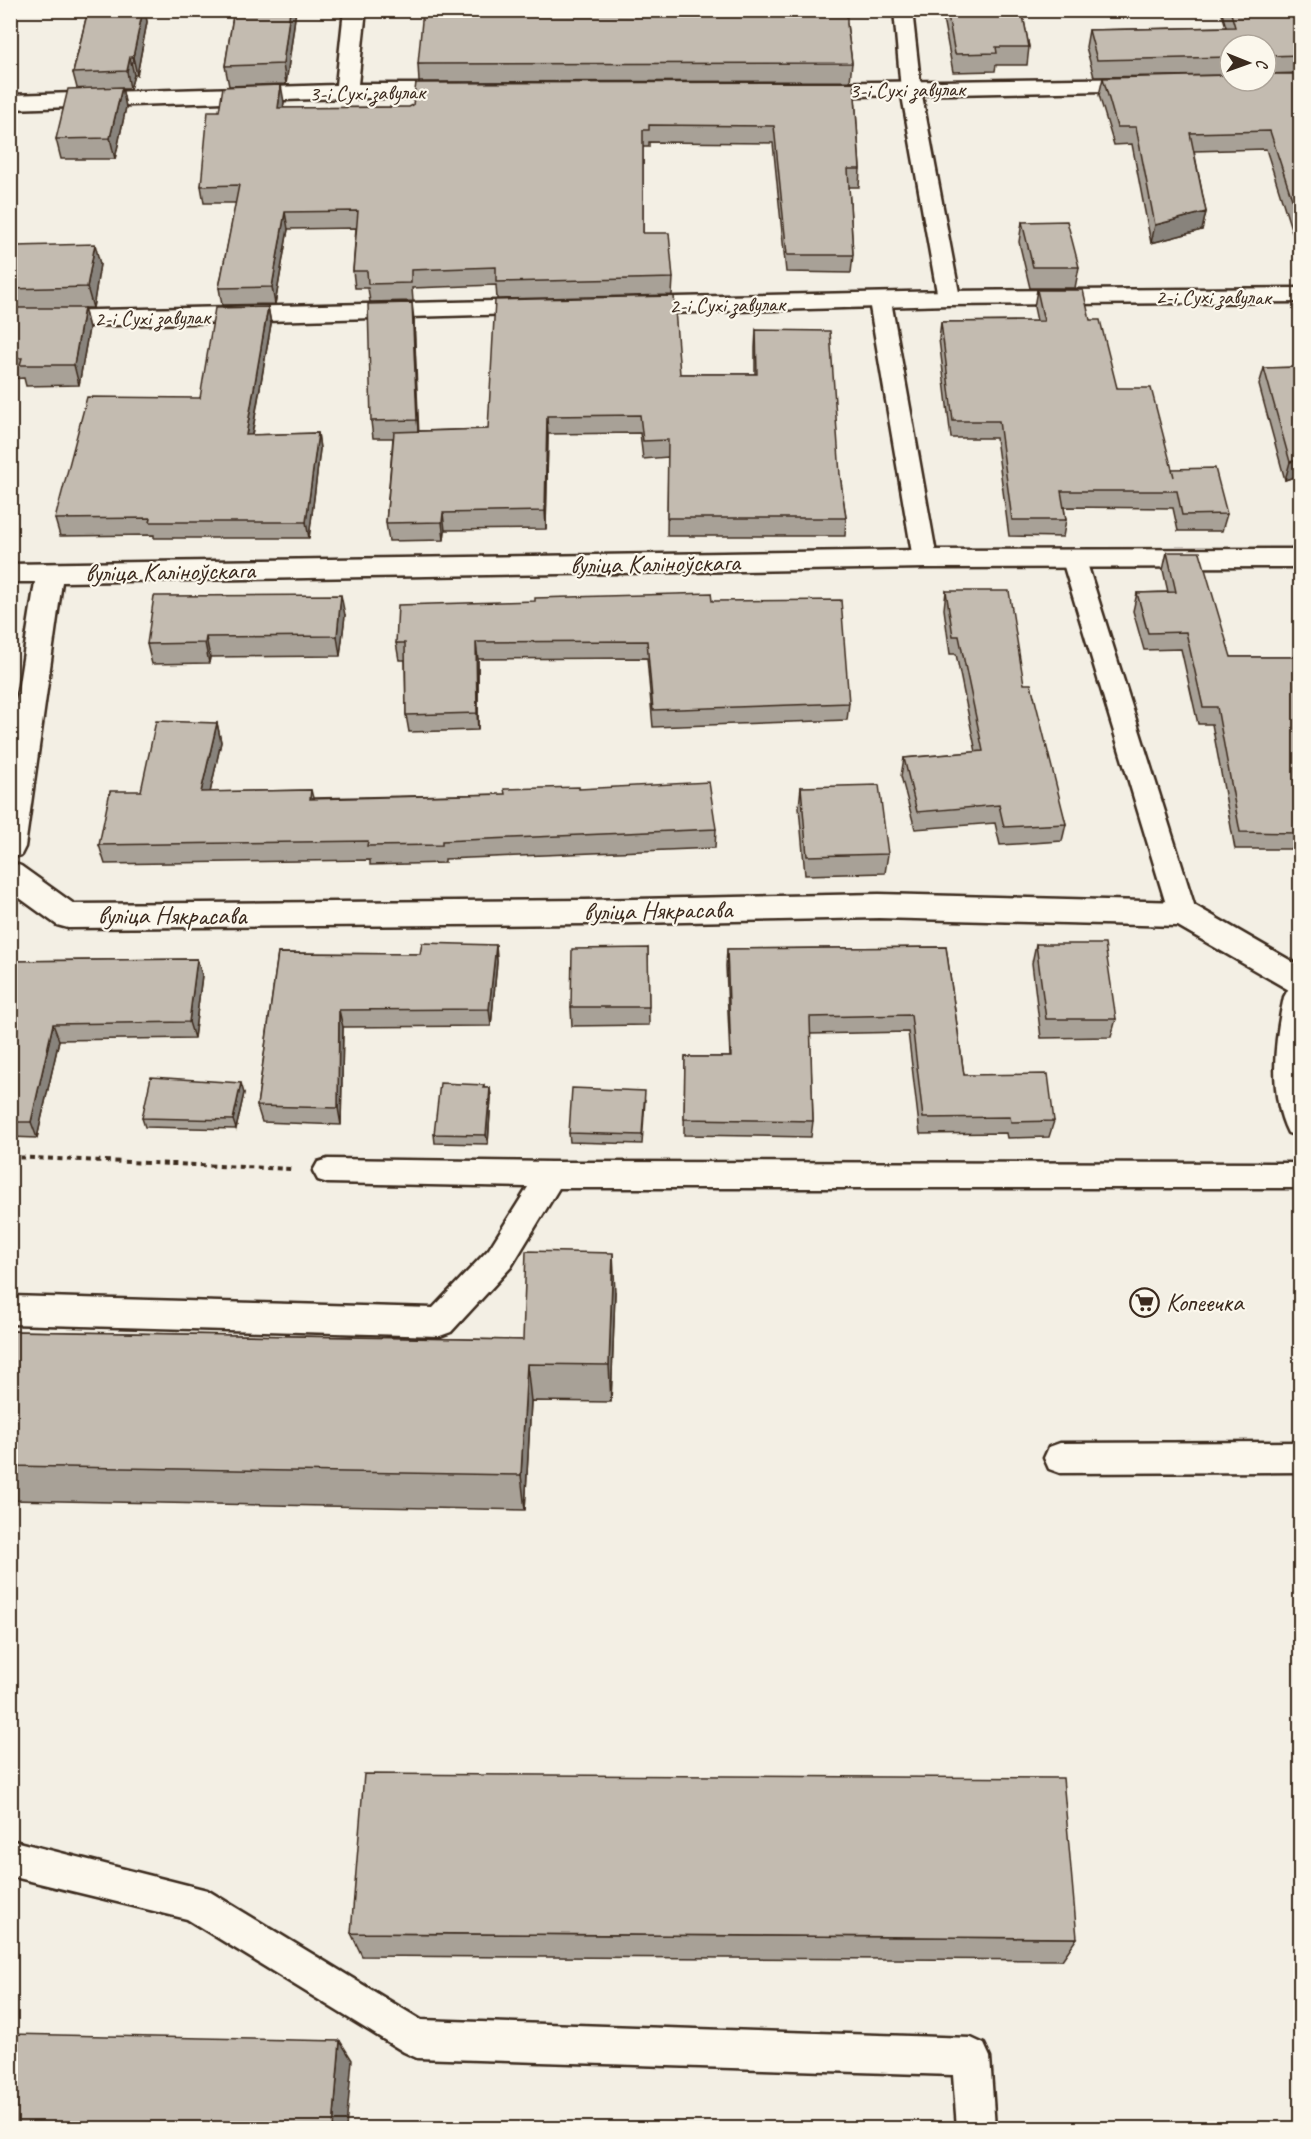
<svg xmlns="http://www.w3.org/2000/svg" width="1311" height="2139" font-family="Caveat,sans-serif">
<rect width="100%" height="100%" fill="#f3efe4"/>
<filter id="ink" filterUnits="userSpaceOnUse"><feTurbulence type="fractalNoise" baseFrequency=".0167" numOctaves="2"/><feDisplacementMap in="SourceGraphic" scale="12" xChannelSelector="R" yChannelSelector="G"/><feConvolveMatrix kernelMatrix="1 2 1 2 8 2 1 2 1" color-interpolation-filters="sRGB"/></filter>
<g filter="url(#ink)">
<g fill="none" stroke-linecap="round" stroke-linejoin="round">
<defs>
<path id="lane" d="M894,10h18l9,80 39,208 -3,5h-16l-3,-5 -37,-208z
M880,295l8,1 3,5 46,258 -4,6 -8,2 -8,-2 -4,-6 -44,-258 3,-5z
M1074,552l8,2 4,6 111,354 -4,7 -10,4 -10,-4 -4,-7 -107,-354 4,-6z
M328,1159l223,3 749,1v25h-741l-48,79 -60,65 -11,4 -430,-12v-28l423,12 56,-59 39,-62 -200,-4 -10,-3 -5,-9 5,-9z
M1300,1442v30l-240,1 -11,-4 -5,-11 5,-11 11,-4z
M10,1840l197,50 214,130 550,18 13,6 6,13 5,71h-38l-4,-53 -536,-17 -13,-6 -217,-133 -177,-43z"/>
<path id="street" d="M344,10h22l-8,74h101l8,2 3,5 -3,5 -8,2h-113l-336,11v-14l326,-10z
M1145,78l8,2 3,5 -3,5 -343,7 -8,-2 -3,-5 3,-5 8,-2z
M1300,288v14l-351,3 -319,9 -9,-3 -3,-5 3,-5 9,-3 319,-7z
M540,300l9,3 3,5 -3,5 -539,15v-16z
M1300,549v18l-375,1 -863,14 -37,265 -4,8 -11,3v-116l25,-160h-25v-18l915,-14z
M10,862l11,4 53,38 511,-4 294,-6 304,8 11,3 106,61v28l-11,-4 -111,-64 -299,-8 -294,6 -517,4 -11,-3 -47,-34z"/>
<path id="secondary" d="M1300,984v153l-12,-4c-20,-40 -13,-94 -4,-136l5,-9z"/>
</defs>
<use href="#lane" stroke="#3b2a1e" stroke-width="5"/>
<use href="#street" stroke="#3b2a1e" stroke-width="5"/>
<use href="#secondary" stroke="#3b2a1e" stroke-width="5"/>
<path stroke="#3b2a1e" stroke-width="4" stroke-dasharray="5 4.5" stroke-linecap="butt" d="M10,1157l281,12"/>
<use href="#lane" fill="#fbf7ec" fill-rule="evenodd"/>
<use href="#street" fill="#fbf7ec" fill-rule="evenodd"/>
<use href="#secondary" fill="#fbf7ec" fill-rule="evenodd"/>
</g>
<path fill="#a8a197" stroke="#3b2a1e" stroke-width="1.5" d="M88,10h57l2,12 -10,53h-3l-4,14h-8l4,18 -11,52h-54l-5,-20 21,-51 -4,-15z
M234,10h62l-10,74 -57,2 -4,-20z
M944,10h78l7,37 -2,18h-31l-1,6 -42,1 -10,-54z
M1221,10h79v247l-34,-108 -72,2 12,61 -4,18 -51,13 -19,-99 -18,1 -15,-50 4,-17 197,-4v-1l-34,1v-29h-36v30l-136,2 -8,-30 3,-17 137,-3z
M847,24l5,39 -2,18 -431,1 -1,-18z
M854,82l6,87 -1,18h-10l4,68 -2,18 -65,-1 -13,-129 -124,-1v5h-6v86l30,45 -1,17 -175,4 -1,-14 -84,3 1,13 -43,1 -2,-14h-13l-2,-17 3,-43 -68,1 -13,75 -53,1 -3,-17 17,-85h-32l-3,-17 18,-75 65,-9 -1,6 126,-1z
M1022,222l57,45 -4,21h-45l-11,-46z
M100,264l-7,44h-9l5,20 -10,57 -53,1 -2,-8 -14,1v-71h2l-2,-4v-34z
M1037,290l53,30 27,68 55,81 55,45 -5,17h-44l-5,-23 -109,-1 2,13 -3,17 -54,-1 -13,-98h-45l-12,-99 2,-17 96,-1 -3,-14z
M268,307l3,17 -19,111 66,-2 2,16 -11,89h-155v-3l-94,1 -5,-17 145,-121z
M414,320l4,111 70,-2 192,-55h75v-26l1,-18 84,145 6,43 -1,18h-178l1,-79 -25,2 -3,-26 -92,1 -2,95 -101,1 -1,10 -55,1 -3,-18 7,-85h-20l-2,-17z
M1300,367v108l-15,5 -26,-95 5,-17z
M1167,552l64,105h69v192h-65l-23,-125h-14l-17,-75 -37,1 -11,-39 4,-18 31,-1 -5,-22z
M946,591l78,93 42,140 -4,17 -62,4 -5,-22 -80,6 -14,-53 3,-18 72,-6 -20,-98h-6l-6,-45z
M712,601l137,102 -2,17 -194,7 -6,-69 -169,1v71l-69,2 -3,-17 -1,-55h-6l-3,-17z
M345,615l-5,41 -130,1 -1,6 -57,1 -5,-20z
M217,723l4,19 -11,50 101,-2 2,8 192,-4 74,-5 137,40 -1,19 -270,11v4l-75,2v-5l-265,4 -6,-19 42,-54z
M801,787l87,67 -3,19 -80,2 -6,-68z
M1036,944l80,75 -5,18 -70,1 -9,-75z
M496,945l1,17 -6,64 -148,1 -2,98 -79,-3 -5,-16 21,-153 142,1z
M946,947l18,128 90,46 -5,16 -42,1 -1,-5 -86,1 -12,-102 -98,2 3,87 -2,16 -127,-2 1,-78h45l-4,-91 1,-17z
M648,948l1,77 -77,1 -1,-19z
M197,959l5,16 -8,63 -135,2 -22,98 -27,-1v-176z
M484,1085v3h6l1,9 -3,47 -53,-1 -1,-9z
M244,1093l-8,36 -91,-2 -3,-9z
M645,1100l-3,44 -72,-2 -1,-9z
M615,1292l-4,110 -80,-1 -6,109 -515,-10v-169l513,9z
M351,1933l726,5 -15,22 -700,-4z"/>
<path fill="#88837b" stroke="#3b2a1e" stroke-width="1.5" d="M143,10h2l2,12 -10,53 -4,-18z
M290,10h6l-10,74 -3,-20z
M130,57l4,18 -4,14 -3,-18z
M281,85l3,17 -3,23 -3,-17z
M122,87l4,20 -11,52 -5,-21z
M285,212l3,17 -13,75 -3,-17z
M1206,212l-4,18 -51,13 4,-18z
M95,244l5,20 -7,44 -6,-21z
M412,303l2,17 5,117 -2,-17z
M268,307l3,17 -22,127 -3,-16z
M84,308l5,20 -10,57 -5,-20z
M547,416l1,18 -2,95 -1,-18z
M318,433l2,16 -11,89 -3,-16z
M1300,459v16l-15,5 5,-18z
M443,513l2,17 -1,10 -2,-18z
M341,595l4,20 -5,41 -3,-20z
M206,637l4,20 -1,6 -4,-20z
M476,642l2,17v71l-1,-17z
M217,723l4,19 -15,69 -5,-19z
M496,945l1,17 -6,64 -2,-17z
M197,959l5,16 -8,63 -5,-16z
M339,1010l4,17 -2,98 -3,-17z
M53,1024l6,16 -22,98 -6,-16z
M241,1083l3,10 -8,36 -3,-9z
M490,1088l1,9 -3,47 -2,-9z
M613,1253l2,39 -4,110 -2,-37z
M527,1364l4,37 -6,109 -4,-35z
M340,2041l12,19 -6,68h-13z"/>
<path fill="#c3bbb0" stroke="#3b2a1e" stroke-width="1.5" d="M88,10h55l-10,47h-3l-3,14 -54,2z
M234,10h56l-7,54 -58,2z
M423,10h424v14l5,39 -434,1z
M947,10h75l7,37h-33l1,6 -42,1z
M1230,10h70v45l-30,1 -2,5h-2v-16h-36v12l-133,3 -8,-30 146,-3z
M1266,74h34v150l-30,-93 -80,2 16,79 -51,13 -19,-98h-19l-14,-49 127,-3v6h36z
M854,82l6,87h-12l5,86h-66l-13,-129 -125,-1v5h-6v103h26l4,45 -177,4v-15l-85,3v13l-43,1 -1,-13h-14l5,-60 -73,1 -13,75 -53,1 20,-103 -38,1 7,-75h11l4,-24 58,-2 -3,23 131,-1 4,-2 3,-22z
M122,87l-12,51 -54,1 12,-50z
M1067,221l12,46h-46l-11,-45z
M95,244l-8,43 -77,2v-19l6,-24z
M1037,290h46l7,30h10l17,68h34l23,89 -2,-8 43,-1 12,46 -45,1 -5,-24h-116l5,29h-54l-13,-99h-46l-12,-99 103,-1z
M674,296l6,78h77l-1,-44 74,1 10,144 6,43h-179l1,-78 -25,1 -3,-26 -93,1 -2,95 -102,2 -1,9 -56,1 8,-91 94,-3 7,-129z
M412,303l5,117 -46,1 -3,-117z
M268,307l-22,128 72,-2 -12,89h-156l1,-4 -96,1 32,-122 113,1 15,-90z
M10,308h74l-10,57h-54l2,-7h-12z
M1300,367v92l-10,3 -26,-94z
M1167,552h33l31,105h69v176l-60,-1 -23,-125h-14l-17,-75 -38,1 -11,-40 39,-1z
M946,591h63l15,93h7l35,140 -62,3 -5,-22 -82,7 -13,-54 79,-7 -24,-115h-6z
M711,593l1,8 129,-1 8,103 -196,7 -6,-69 -171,1 1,71 -71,2 -1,-72h-9l2,-38 137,-4v-3z
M341,595l-4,41 -131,1 -1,6 -58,1 7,-48z
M156,721l61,2 -16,69 110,-2 -1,9 195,-5 -1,-5 75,-2v2l130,-7 7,47 -274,12v4l-75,1 1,-5 -269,4 11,-54h31z
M879,785l9,69 -81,2 -6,-69z
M422,943l74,2 -7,64 -150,1 -1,98 -81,-2 21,-153 142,1z
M1036,944h69l11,75h-70z
M946,947l18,128 84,-1 6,47 -43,1 -1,-5 -87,1 -12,-103 -101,2 3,104 -129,-2 1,-62h46l-4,-108z
M648,948l1,59h-78l1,-58z
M197,959l-8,63 -136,2 -22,98h-21v-161z
M151,1077l90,6 -8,37 -91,-2z
M440,1083l44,2 -1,3h7l-4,47 -52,-1z
M572,1088l73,3 -3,44 -73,-2z
M526,1251l87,2 -4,112 -82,-1 -6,111 -511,-9v-135l513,9z
M364,1774l699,4 14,160 -726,-5z
M10,2034l330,7 -7,87h-323z"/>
</g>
<defs>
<symbol id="supermarket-ring" viewBox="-11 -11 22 22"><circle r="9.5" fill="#fbf7ec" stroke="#3b2a1e" stroke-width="1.5"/><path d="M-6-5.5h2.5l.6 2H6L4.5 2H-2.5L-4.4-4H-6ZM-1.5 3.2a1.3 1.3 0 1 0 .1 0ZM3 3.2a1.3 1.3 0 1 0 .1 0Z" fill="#3b2a1e"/></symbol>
</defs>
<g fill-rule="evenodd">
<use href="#supermarket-ring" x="1128" y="1286" width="33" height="33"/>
</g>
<g text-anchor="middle" stroke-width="4.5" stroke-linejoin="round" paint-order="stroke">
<g font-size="22" fill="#3b2a1e" stroke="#fbf7ec">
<text transform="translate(907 89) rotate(-1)" y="8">3-і Сухі завулак</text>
<text transform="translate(367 92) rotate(-1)" y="8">3-і Сухі завулак</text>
<text x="1213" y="304">2-і Сухі завулак</text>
<text transform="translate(727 304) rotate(-1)" y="8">2-і Сухі завулак</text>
<text transform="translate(152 317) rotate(-1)" y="8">2-і Сухі завулак</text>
</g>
<g font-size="26" fill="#3b2a1e" stroke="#fbf7ec">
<text transform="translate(655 563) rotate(-1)" y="9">вуліца Каліноўскага</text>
<text transform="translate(170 571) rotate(-1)" y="9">вуліца Каліноўскага</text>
<text transform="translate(658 910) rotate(-1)" y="9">вуліца Някрасава</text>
<text x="172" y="924">вуліца Някрасава</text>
</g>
<g font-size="26" fill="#3b2a1e" stroke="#fbf7ec" text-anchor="start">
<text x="1166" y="1311">Копеечка</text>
</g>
</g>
<rect width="1311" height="2139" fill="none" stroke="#fbf7ec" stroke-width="36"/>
<rect x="18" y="18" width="1275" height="2103" fill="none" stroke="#3b2a1e" stroke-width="2" filter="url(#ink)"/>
<g transform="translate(1248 63) rotate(91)"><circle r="28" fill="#fbf7ec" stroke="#aea59a" stroke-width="1.5"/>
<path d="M0-4.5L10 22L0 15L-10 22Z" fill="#3b2a1e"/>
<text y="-9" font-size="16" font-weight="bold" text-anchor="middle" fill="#3b2a1e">С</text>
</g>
</svg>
